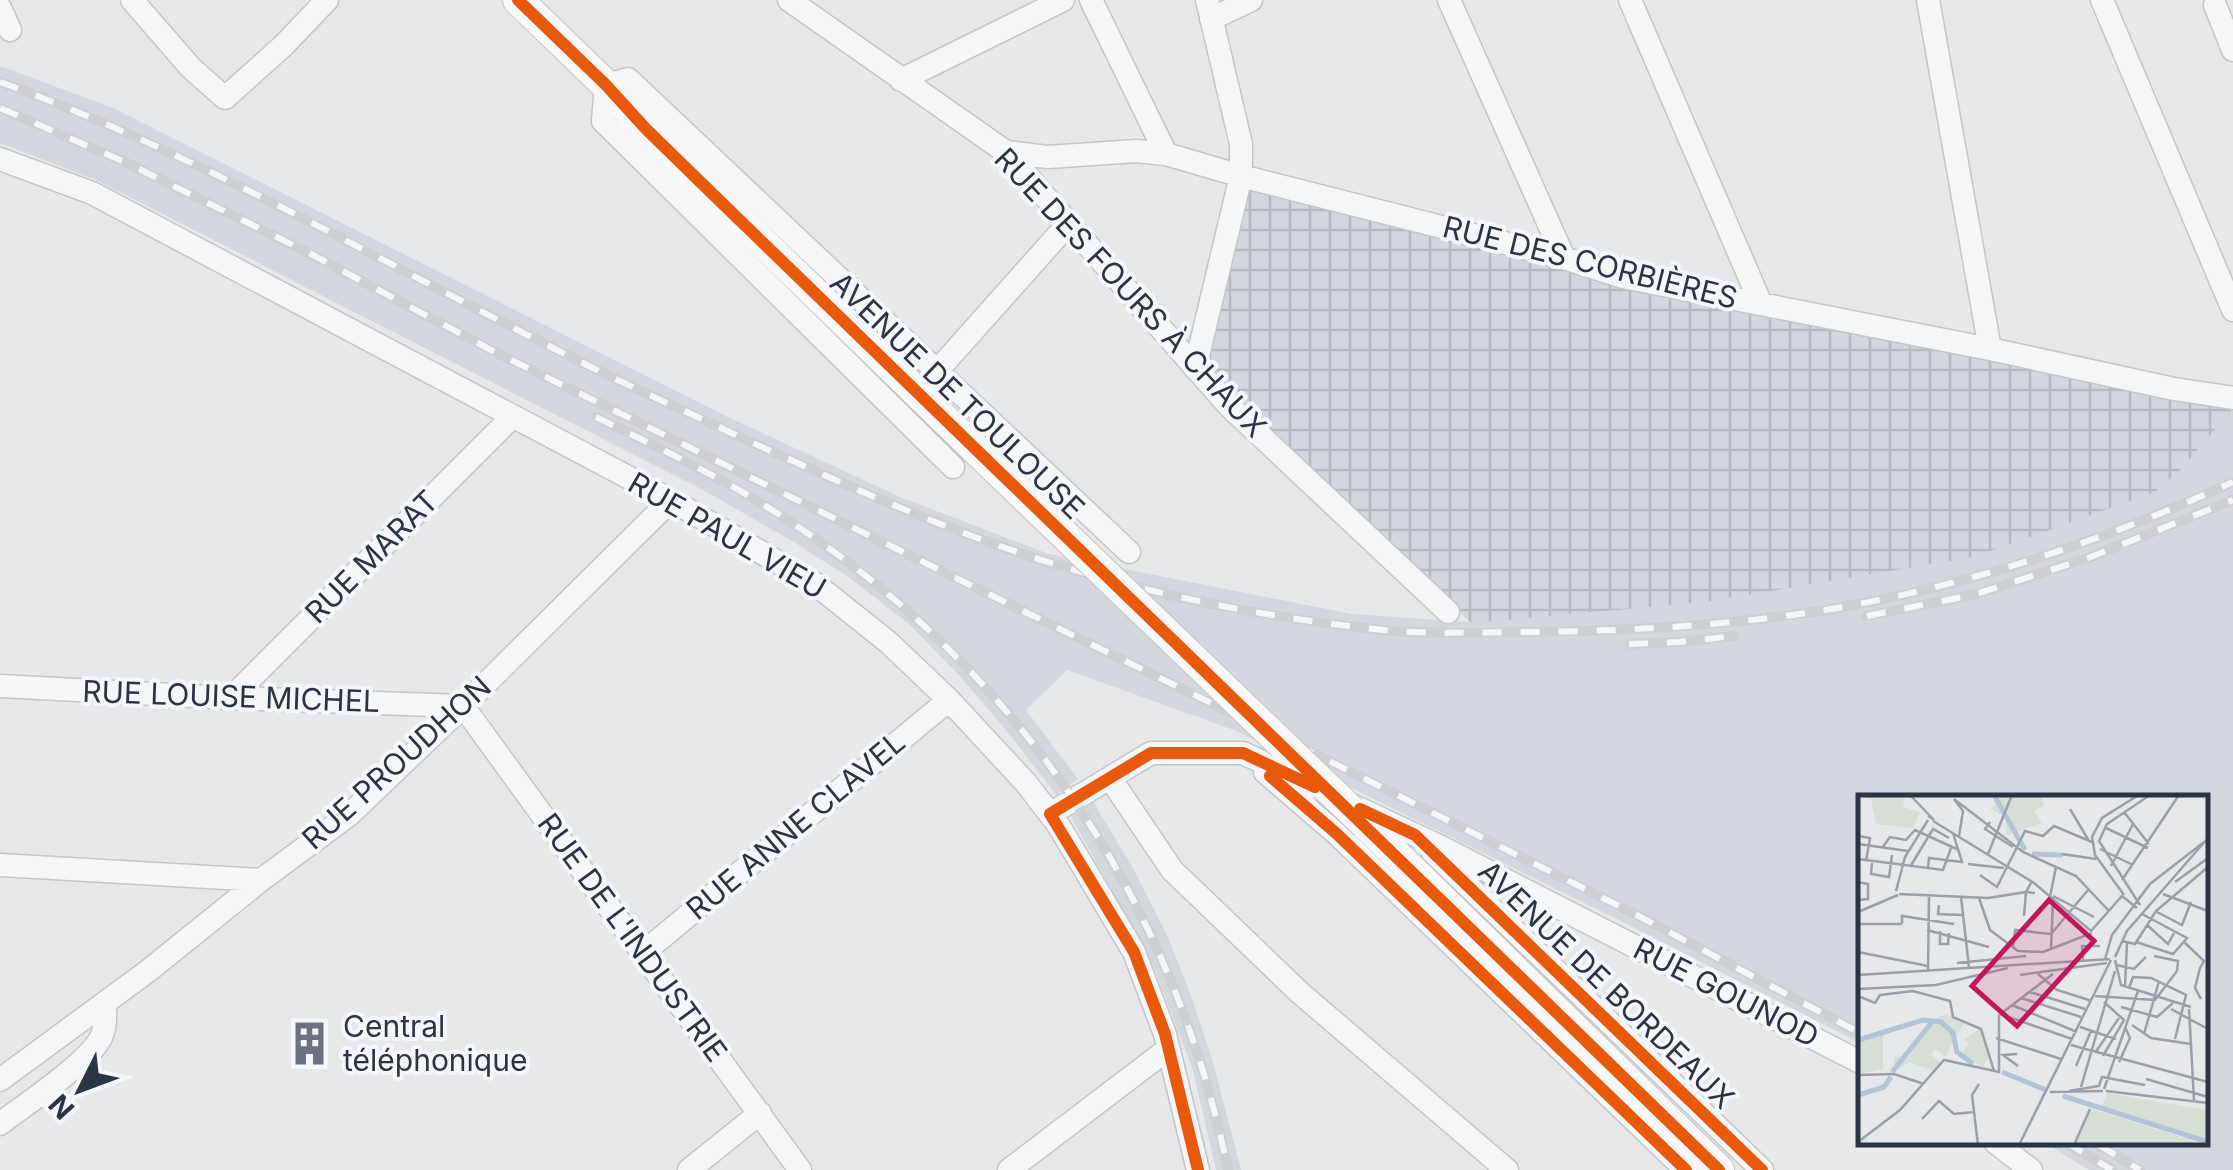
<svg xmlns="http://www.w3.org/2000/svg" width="2233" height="1170" font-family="Inter,sans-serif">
<defs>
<pattern id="industrial-grid" width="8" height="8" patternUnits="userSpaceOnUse" patternTransform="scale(2.5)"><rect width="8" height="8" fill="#d4d7dd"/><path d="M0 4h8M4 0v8" fill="none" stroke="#b6b9bf"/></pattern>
</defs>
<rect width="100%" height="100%" fill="#e6e8ea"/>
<path fill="#d4d7dd" d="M0,66l113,42 615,309 172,80 149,57 303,60 118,8 -123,-115 -101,-326 297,84 690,140v765h-144l-44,-27 161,-1v-344h-346v245l-233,-119 -393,-194 -167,-60 -41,40 52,69 -22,16 -50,-65 -46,-54 -51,-52 -58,-45 -57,-37 -89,-51 -609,-311 -96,-37z
M1092,800l41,68 35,69 24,61 21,64 28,108h-25l-23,-100 -40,-105 -83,-150z"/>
<path fill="url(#industrial-grid)" d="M1246,181l297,84 690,140v3l-52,61 -26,23 -181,65 -269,45 -234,21 -124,-116 -145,-143z"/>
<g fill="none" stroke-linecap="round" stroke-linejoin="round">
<defs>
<path id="minor" d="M132,0l59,68 34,30 58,-52 44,-46
M789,0l217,152 223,254 219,206
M1091,0l75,154
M1449,0l115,258
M1630,0l131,304
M1928,0l62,349
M2102,0l131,310
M2215,5l18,45
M0,8l10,22
M1211,19l40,-19
M901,80l162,-80
M1006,152l42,5 88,-6 30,3 75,22 323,82 59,19 367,72 184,40 59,9
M0,159l92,34 579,307 143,83 74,59 61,58 77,83 33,43 75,126 31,82 33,136
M1195,368l46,-192v-32l-34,-144
M937,371l192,181
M953,467l-350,-346 3,-36 22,-6 309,292 131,-147
M0,686l231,12 232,8 337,464
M231,698l282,-282
M1265,772l72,62 349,336
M1110,778l62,92 127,122 208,178
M1354,806l89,42 417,214
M1050,814l101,-61h92l78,37
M1432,851l330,319
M0,865l261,15
M644,952l305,-252
M0,1080l148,-109 113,-91 88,-65 114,-109 208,-206
M0,1124c24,-19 92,-63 102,-89 4,-10 3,-20 3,-31
M1995,1142l36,28
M689,1170l71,-57
M1009,1170l159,-121"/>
<path id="major" d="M518,0l88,85 40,44 351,341
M1365,824l354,346"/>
</defs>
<use href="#minor" stroke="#c4c6c8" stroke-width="25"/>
<use href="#major" stroke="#c2c5c8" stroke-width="32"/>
<use href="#minor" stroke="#f5f6f7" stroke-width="22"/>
<use href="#major" stroke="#f8f8f8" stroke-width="30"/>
<defs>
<path id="rail" d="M0,82c205,74 394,188 589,284 50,25 101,47 151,71 90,41 180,82 274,114 116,39 239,65 360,78 51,6 103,3 155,3 106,-1 215,-7 320,-26 132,-25 262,-68 384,-124
M0,108l127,55 182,90 184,98 826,405 314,157 227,120
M596,417c63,31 127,61 187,100 234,150 390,382 445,653
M1867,616l106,-21 115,-37 145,-58
M1629,644l50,-2 55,-6
M2066,1142l46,28
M2099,1145l41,25"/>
</defs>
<use href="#rail" stroke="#cecfd2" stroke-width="10"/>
<use href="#rail" stroke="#f4f6f9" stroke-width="6" stroke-dasharray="19" stroke-linecap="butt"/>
<defs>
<path id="major-bridge" d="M997,470l368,354"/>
</defs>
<use href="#major-bridge" stroke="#c2c5c8" stroke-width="32" stroke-linecap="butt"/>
<use href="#major-bridge" stroke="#f8f8f8" stroke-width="30"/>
<defs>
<path id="cycleway" d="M518,0l88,85 40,44c357,348 717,693 1073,1041
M1270,776l67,58 349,336
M1360,809l55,26 347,335
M1198,1170l-33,-136 -31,-82 -84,-138 101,-61h92l72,34"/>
</defs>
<use href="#cycleway" stroke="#f4f6f9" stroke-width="19"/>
<use href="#cycleway" stroke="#e8590c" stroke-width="12"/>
</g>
<defs>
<symbol id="building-bare" viewBox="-9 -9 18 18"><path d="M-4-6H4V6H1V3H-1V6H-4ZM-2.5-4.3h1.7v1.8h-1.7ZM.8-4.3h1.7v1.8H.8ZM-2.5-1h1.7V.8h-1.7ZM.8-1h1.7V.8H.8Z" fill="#6c737f" stroke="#f4f6f9" stroke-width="2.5" paint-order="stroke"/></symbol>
</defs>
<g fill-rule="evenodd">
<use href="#building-bare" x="278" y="1012" width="63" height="63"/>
</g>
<g text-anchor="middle" stroke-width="8" stroke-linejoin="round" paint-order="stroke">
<g font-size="30" fill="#2b3445" stroke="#f4f6f9">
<text transform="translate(1590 263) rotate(14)" y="10">RUE DES CORBIÈRES</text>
<text transform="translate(1130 293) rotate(47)" y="10">RUE DES FOURS À CHAUX</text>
<text transform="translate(957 396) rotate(44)" y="10">AVENUE DE TOULOUSE</text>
<text transform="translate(727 536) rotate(30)" y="10">RUE PAUL VIEU</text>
<text transform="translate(372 557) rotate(-45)" y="10">RUE MARAT</text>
<text transform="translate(231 697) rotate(2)" y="10">RUE LOUISE MICHEL</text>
<text transform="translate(397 763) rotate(-42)" y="10">RUE PROUDHON</text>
<text transform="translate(796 826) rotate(-40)" y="10">RUE ANNE CLAVEL</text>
<text transform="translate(632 938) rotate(54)" y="10">RUE DE L'INDUSTRIE</text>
<text transform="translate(1606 985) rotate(44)" y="10">AVENUE DE BORDEAUX</text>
<text transform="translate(1726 993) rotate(27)" y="10">RUE GOUNOD</text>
</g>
<g font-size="30" fill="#2b3445" stroke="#f4f6f9" text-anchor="start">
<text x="343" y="1037">Central<tspan x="343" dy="34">téléphonique</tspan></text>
</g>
</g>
<g transform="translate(1858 795)">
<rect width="350" height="350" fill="#e6e8ea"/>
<path d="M88,219l19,7 -20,36 -9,-8 -5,5 9,9 -6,8 -25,-9 -15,11v-16l15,-1 23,-36zM25,239v35l-23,5 -2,-36zM234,314l114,36h-131z" fill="#d6ded6"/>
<path d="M1,0h46l-2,12 17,5 -7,16 -37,-4 -5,-25z" fill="#d6ded6"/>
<path d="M135,0h48l3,11 -10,4 8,13 -35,13 -1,-19 -16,-8 7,-7zM122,234l11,25 -8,13 -22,-12 8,-12 -5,-4zM249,298l101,17v30l-106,-34z" fill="#d6ded6"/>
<path fill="none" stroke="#b4c4d5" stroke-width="5" d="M136,0l31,55M174,59l31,1M0,245l65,-20 18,2 12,11 4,19 16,12M34,277l40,-50M144,277l44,18M0,300l26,-8 7,-10M205,301l145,46"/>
<path fill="none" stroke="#9ba0a8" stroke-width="2.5" d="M52,0l24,25 -6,-4M96,4l69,53 53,24 33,35M96,4l9,12 -4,25M212,14l19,32M266,17l25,32M75,26l101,62 57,48 31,-35 15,12M132,27l-5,7 28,18M248,33l42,20M0,41l12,2 -4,23M0,49l50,7M24,53l8,-11 16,3 9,-10 44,20M242,54l33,16M130,59l24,-59M204,59l34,5M0,64l85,11 8,-22M14,68l-1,11 18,3 3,-22M110,69l36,4M253,71l22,-42M52,72l23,-38 16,9M70,73l1,-10 33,4 -9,-29M122,80l17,12 28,-56 18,5 11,-10 38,16M264,85l57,-85M0,87l10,2v15l-10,1M317,87l33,-24M38,96l9,-34 23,-37M41,99l89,4 38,-6 6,-11M305,99l45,17M266,100l-29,-40 -3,-18 10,-19 35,-22M195,101l41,21M103,102l8,70M192,102l6,-30M121,103l11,32 28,21 25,1 49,-19M81,110l-1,9 25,1M282,110l-41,-64 8,-17 43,-29M0,117l40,-17M299,117l25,13 9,-23M166,121l2,-24 9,1M0,129h44M44,129v-8l52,8M289,130l21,19 6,-11M69,135l62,17M82,136v13h8l1,-11M264,146l13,3 21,-33 52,-44M278,147l37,12 14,-16 -45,-24M326,147l20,19 -4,7M155,153l2,-18 36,4 37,-44M193,154l2,-49M0,157l70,14M296,161l24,5 -1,10M257,162l12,-26 81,-93M247,164l7,-24 38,-51 54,-42M225,165l-1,-14h18M257,165l6,25 70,22M99,168l69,-7M258,170l18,4 12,-12M342,173l-5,20 6,11M70,175l1,-73M180,179l19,16 35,11M0,180l252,-16M162,180l87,-12M267,192l2,-44M271,193l4,-11 18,1 35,17 -11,44M0,194l78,-4 72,-17M172,197l55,17M0,201l17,7 5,-8 33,-4 37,10 3,16 28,12 13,42M237,201l60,4 22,-29M163,203l60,19M154,210l65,27M263,212l36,10 16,-14M313,214l37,20M331,214l5,91M142,219l72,25M274,230l19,13 40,6M222,232l36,12M286,239l15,-53M138,243l65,21M213,250l137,37M237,258l24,-35M159,259l-14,1 15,11M245,261l21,-36 -20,-18M261,267l11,-24 -5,-11M218,271l15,-35M0,280l36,-1 30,10M288,284l62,18M223,292l34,-116M246,294l34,-98M211,296l30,-5 3,-9 43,8M248,296l102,12M192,297l53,-1M64,324l17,-18 15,13 20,-2M0,347l42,-32 44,-50 55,12v-57l54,-41M120,350l-6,-50 7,-11M161,350l92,-185M216,350l16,-36"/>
<path fill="#c2185b" fill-opacity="0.15" stroke="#c2185b" stroke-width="5" d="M191,105l45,41 -77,85 -45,-40z"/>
<rect width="350" height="350" fill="none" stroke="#2b3445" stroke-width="5"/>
</g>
<g transform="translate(80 1090) rotate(228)" stroke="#f4f6f9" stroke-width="8" paint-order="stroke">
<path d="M0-8L18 38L0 25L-18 38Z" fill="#2b3445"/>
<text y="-15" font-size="28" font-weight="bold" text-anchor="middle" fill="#2b3445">N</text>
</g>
</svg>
